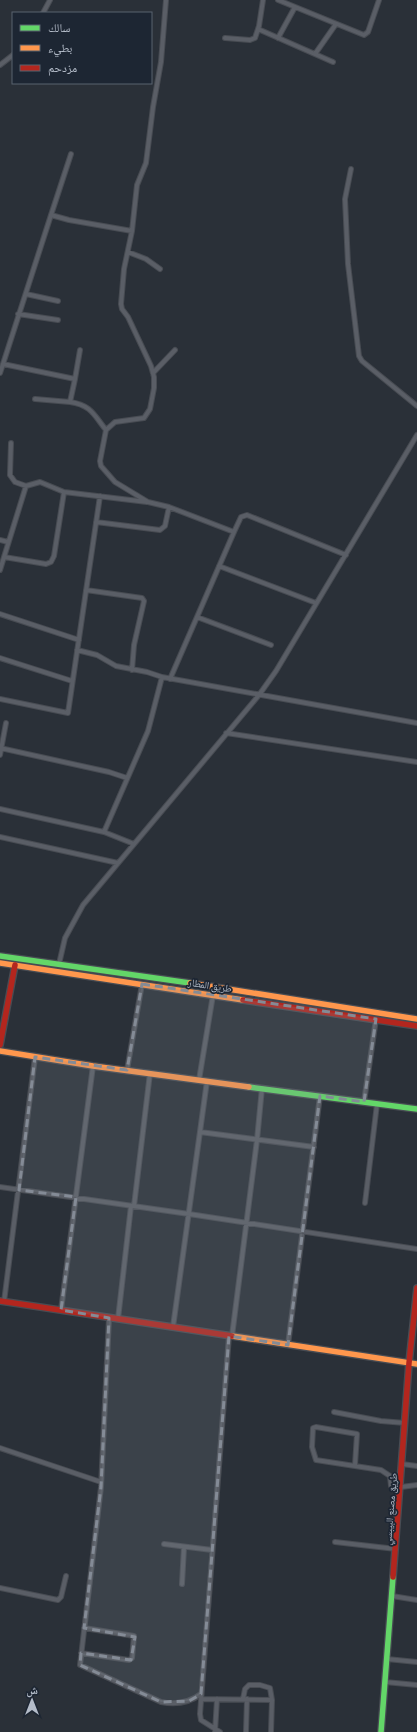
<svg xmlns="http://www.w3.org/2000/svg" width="417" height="1732" font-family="Ubuntu,'Noto Naskh Arabic',sans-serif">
<rect width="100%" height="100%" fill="#2a3038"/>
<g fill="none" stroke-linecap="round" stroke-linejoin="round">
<defs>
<path id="street" d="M166,0l-5,62 -8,45 -7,56 -9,22 -5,46 -8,38 -3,35 1,5 6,8 23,49 3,11v11l-4,21 -6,9 -29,4 -9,8 -6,31 1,5 14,16 33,20 21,5 65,25 -64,147
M278,0l86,35 4,-3 11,-32
M43,13l7,-13
M258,29l75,33
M225,38l25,2 5,-2 4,-12 4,-26
M278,38l17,-31
M315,54l21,-30
M0,65l13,-10
M71,154l-20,61 18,5 63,11
M351,169l-6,30 3,65 11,92 3,5 55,45
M51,215l-48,149 72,15 5,-29
M128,252l18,7 14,10
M26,294l32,7
M18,314l40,6
M0,373l3,-9
M153,373l22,-23
M75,379l-5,23c21,3 24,13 36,28
M35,399l35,3
M11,443l-1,32 5,7 11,4 14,-4 24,10 83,10
M96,522l64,8 5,-4 4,-19
M234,532l7,-15 6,-2 99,40
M0,540l8,2
M4,557l42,7 5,-2 3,-6 10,-64
M219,566l97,37
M0,570l26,-84
M86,590l56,8 2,3 -10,44 -2,25
M0,614l79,26
M197,617l74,28
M77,650l20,5 19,11 31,6 15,5
M0,658l72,23
M0,699l68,14 32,-217
M226,733l191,29
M0,748l109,24 18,6
M0,755l6,-32
M0,809l104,23 30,12
M104,832l44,-101 14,-54 255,46
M0,837l118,26
M59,964l6,-26 18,-33 176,-210 17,-24 141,-236
M127,1070l15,-86
M199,1080l14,-85
M364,1102l12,-83
M200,1132l114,15
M0,1187l189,27 228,35
M365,1203l12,-99
M134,1206l16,-133
M4,1302l31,-245
M61,1310l32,-244
M109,1318l-8,169 -21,178 81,37c15,3 28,1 40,-8
M118,1319l13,-113
M173,1327l34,-246
M232,1336l25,-196 5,-52
M288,1345l32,-249
M334,1412l47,9 24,2
M0,1448l101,34
M402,1464l15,2
M355,1465l2,-31 -41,-7 -3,1 -1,19 4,13 65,10 9,6 1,10 10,2
M401,1487l16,-2
M335,1542l61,7
M164,1544l48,6
M182,1584l2,-37
M0,1588l58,12 3,-3 5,-21
M392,1596l25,4
M81,1653l48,7 3,-2 2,-22 -50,-8
M387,1659l30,3
M385,1682l32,3
M201,1699l71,1
M243,1699l2,-10 4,-4h11l10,3 2,12 -1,32
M215,1732l2,-33
M220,1732l-19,-12 -1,-6 29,-378
M246,1732l1,-33"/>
<path id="fast" d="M0,956l190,27
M249,1087l168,22
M381,1732l12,-155"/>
<path id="slow" d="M0,963l243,37
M190,983l227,36
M0,1051l93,15 156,21
M232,1336l185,28"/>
<path id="jam" d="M243,1000l174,26
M0,1045l15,-80
M0,1301l232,35
M393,1577l16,-214 8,-75"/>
</defs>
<use href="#street" stroke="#484c53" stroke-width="6"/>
<use href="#fast" stroke="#484c53" stroke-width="8"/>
<use href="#slow" stroke="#484c53" stroke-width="8"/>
<use href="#jam" stroke="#484c53" stroke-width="8"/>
<use href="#street" stroke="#5a5e66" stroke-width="4"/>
<use href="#fast" stroke="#63d668" stroke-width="5.5"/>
<use href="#slow" stroke="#ff974d" stroke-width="5.5"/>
<use href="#jam" stroke="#b3261e" stroke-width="5.5"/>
</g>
<path fill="#848b96" fill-opacity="0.2" stroke="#848b96" stroke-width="3" stroke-dasharray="8 5" stroke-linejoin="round" d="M142,984l234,35 -12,83 -44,-6 -32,249 -59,-9 -28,358 -12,7 -28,1 -81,-37 1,-12 50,7 4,-23 -51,-9 17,-141 8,-169 -48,-8 15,-113 -57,-7 16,-133 92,13z"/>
<g text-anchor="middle" stroke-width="3.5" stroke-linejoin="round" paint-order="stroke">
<g font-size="10" fill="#b4bcc9" stroke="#1d2633">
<text transform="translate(210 985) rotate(9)" y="4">طريق المطار</text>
<text transform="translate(390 1509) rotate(-85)" y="4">طريق مصنع البيبسي</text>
</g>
</g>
<rect x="12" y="12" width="140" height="72" fill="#1d2633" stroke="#59626f"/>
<rect x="20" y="25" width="20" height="6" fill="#63d668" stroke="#59626f"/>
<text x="48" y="32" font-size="12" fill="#b4bcc9">سالك</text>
<rect x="20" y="45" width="20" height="6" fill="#ff974d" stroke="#59626f"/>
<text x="48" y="52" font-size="12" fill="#b4bcc9">بطيء</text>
<rect x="20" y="65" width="20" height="6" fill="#b3261e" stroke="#59626f"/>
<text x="48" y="72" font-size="12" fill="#b4bcc9">مزدحم</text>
<g transform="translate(32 1700)" stroke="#1d2633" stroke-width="3" paint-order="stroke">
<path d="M0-3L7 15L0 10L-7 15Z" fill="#b4bcc9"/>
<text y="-6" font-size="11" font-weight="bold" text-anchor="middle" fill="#b4bcc9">ش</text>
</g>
</svg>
